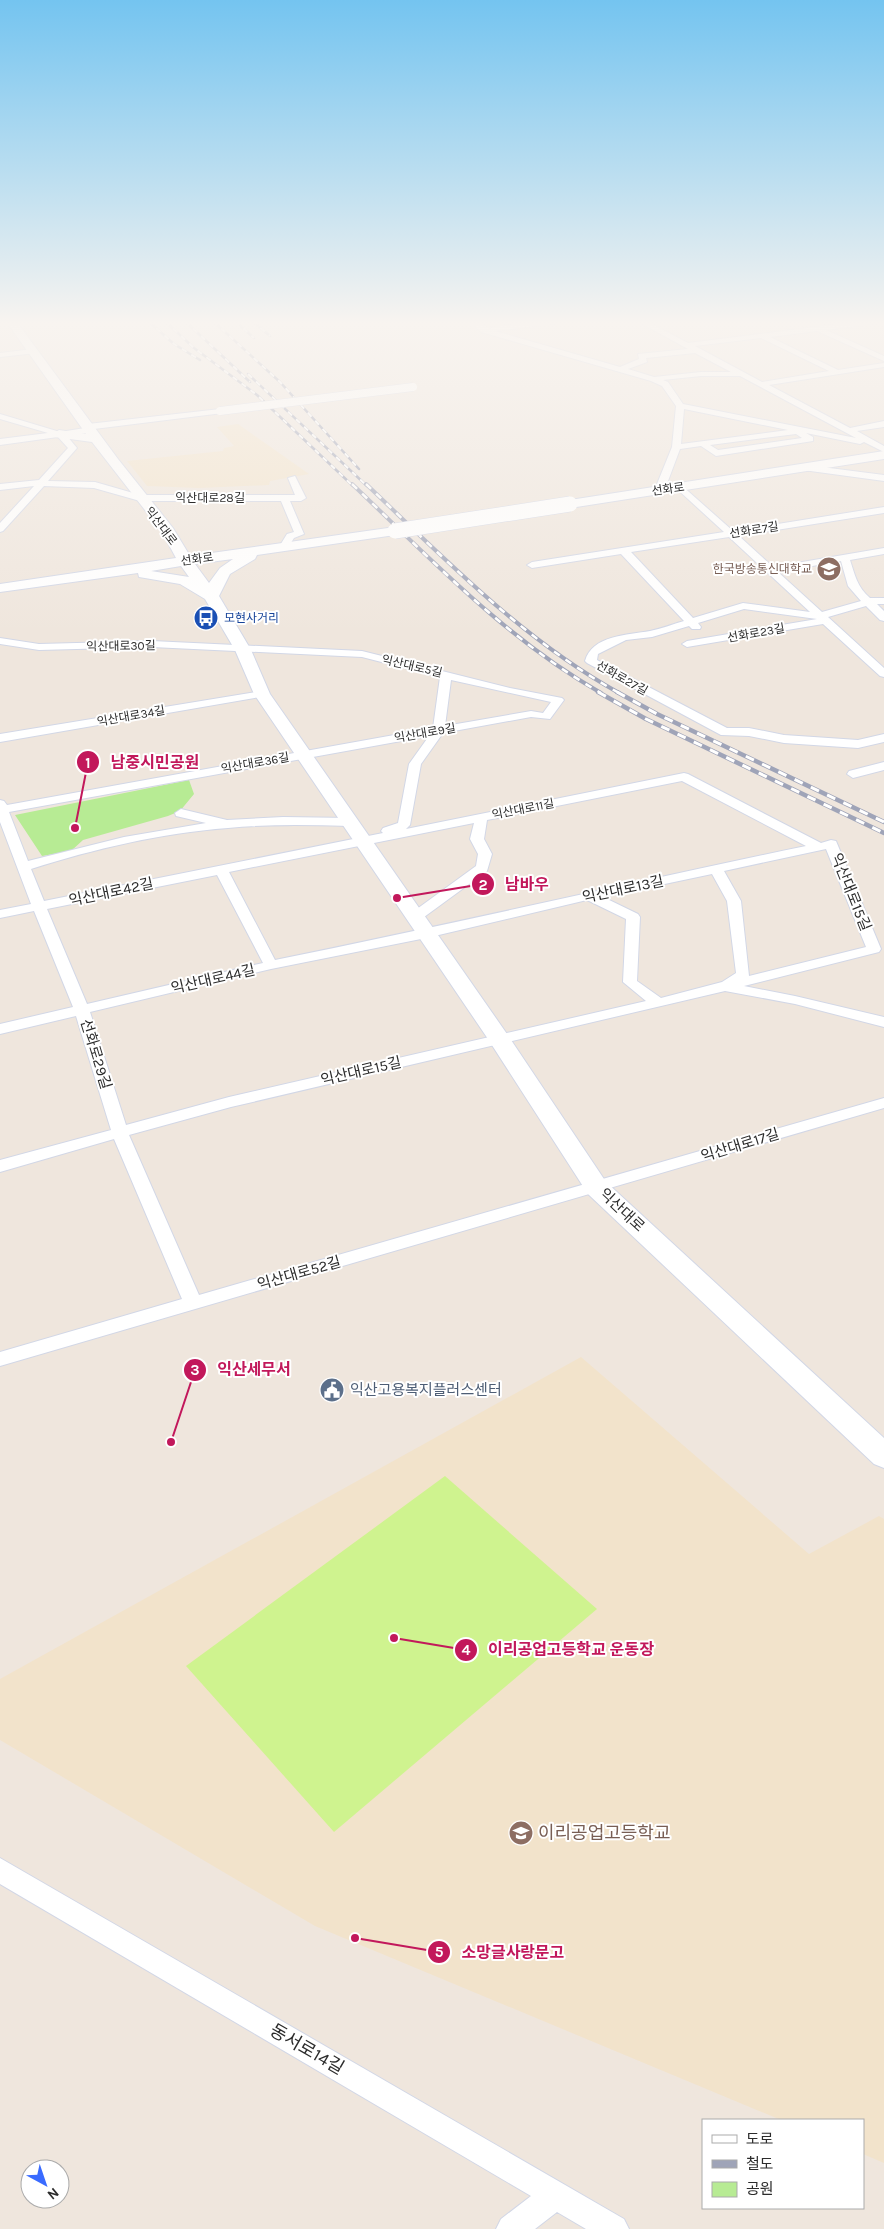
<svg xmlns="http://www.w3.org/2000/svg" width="884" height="2229" font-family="Karla,'Noto Sans KR',sans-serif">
<rect width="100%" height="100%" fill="#efe6dd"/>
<path fill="#f2e3cb" d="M238,424l71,50 -39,7 -1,4 -70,3 -52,-2 -20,-25 96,-10 1,-3 10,-2 -17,-19z
M581,1357l228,197 70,-38 5,3v644l-21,-9v-34h-82l-466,-194 -315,-186v-61z"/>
<path fill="#b7eb94" d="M189,780l5,14 -14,17 -12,5 -85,24 -12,11 -29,5 -27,-41z"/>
<path fill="#cff38f" d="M445,1476l152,133 -263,223 -148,-166z"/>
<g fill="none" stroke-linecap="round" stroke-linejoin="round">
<defs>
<path id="street" d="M468,321h9l13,8 3,-2 48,-6h22l-4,2 -64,8 125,36 19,-8 -1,-5 50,-5 -51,-28h9l42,22 174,-22h21l-4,2 -53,7 58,26v5l-67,-30 -47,6 68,33 46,-7v4l-115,18 81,43 34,-7v6l-27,4 27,15v6l-20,-10 -4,2 -54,-11 7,4v4l-97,15 -15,-10 -21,3 -15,40 -8,2 -2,-2 17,-42 4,-41 -14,-20 -11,-5 -170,-49zM761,338l68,33 -67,11 -67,-36zM695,353l36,19h-30l-47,5 -26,-8 19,-7 -1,-4zM701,376h39l116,62 -173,-34 -15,-22 -5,-2zM684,409l104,21 -107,14zM796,434l6,4 -84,12 -8,-5z
M33,349l4,2 -1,2 -36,4v-4z
M220,409h3v4l-129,16v3l-27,4 10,12 -29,33 47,1 45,13h155l-7,-17 7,-2 11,22 -5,3h-11l14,33 -10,4 -7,11h-6l-2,-2 8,-13 7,-2 -13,-31h-141l-46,-13 -50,-2 -41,45 -3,1v-9l34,-37 -34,4v-6l39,-4 29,-32 -10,-11 -58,8v-6l48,-6 -48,-14v-5l60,18 25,-4v-3l3,-1z
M806,465l78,10v6l-81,-11 -1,-2z
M680,484l53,47 151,-24v6l-145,23 34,31 111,-19v6l-34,6c5,15 7,27 20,38h14v6h-7l7,7v10l-4,-1 -14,-14 -38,11 56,51v9l-4,-1 -57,-52 -136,23 -5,-3 5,-3 130,-22 -73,-10 -46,14 3,4 -1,2h-8l-3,-3 -37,11 -26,3 -28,14 -1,6 130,68h22l35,7 74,5 26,-6v8l-26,6 -74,-5 -35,-7 -28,-1 -134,-72 -2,-2c7,-26 43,-26 65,-30 11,-2 23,-7 34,-10l-63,-67 -89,14 -5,-3 5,-3 192,-30 -47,-43v-4zM729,537l81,75 -67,-9 -50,15 -62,-66zM841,561l7,25 13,15 -39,11 -44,-40z
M0,638l39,6 113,-3 210,10 148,37 52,10 2,2 -14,19 -19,-2 -88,16 -22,31 -11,61 -4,4 278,-56 4,1 133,69 10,-3 5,1 45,108 -2,3 -135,34 51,10 89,21v10l-89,-23 -70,-13 -494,116 -102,28 70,160 685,-197v10l-884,258v-14l182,-53 -68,-160 -114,33v-12l111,-30 -35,-114 -76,18v-10l73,-17 -39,-96 -34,7v-8l31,-6 -31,-82v-22l4,1 3,4 426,-77 7,-51 -78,-20 -210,-10 -113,3 -39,-6zM451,680l100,22 -8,11 -12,-2 -86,15zM429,736l-20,28 -11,59 -15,5 -2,3 2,2 -339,68 -13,-32c63,-20 130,-36 197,-41 41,-4 81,-3 122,-2l6,-4 -6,-4 -67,-1 -56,3 -46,-11 -6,4 1,3 30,7 -82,14 -96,24 -19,-49zM682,781l124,65c-177,37 -353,78 -531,114l-46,-88 245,-49 -4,16 8,15 -2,12 -66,48 -2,3 2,3h10l67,-49 5,-17 -8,-15 3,-19zM826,849l40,98 -117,29 -8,-75 -17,-30zM712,874l15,27 9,72 -14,9 -61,16 -24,-17 3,-64 -2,-3 -35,-17zM217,875l46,88 -176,41 -40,-95zM587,900l39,19 -3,63 23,19 -417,96 -103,28 -36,-113 181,-43 155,-31z
M262,691l4,1 2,2 -2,2 -266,46v-8z
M884,762v8l-31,8 -6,-4 2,-3z
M0,1858l624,361 5,10h-43l-29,-17 -22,17h-39l5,-10 30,-23 -531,-312z"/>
<path id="secondary" d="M6,321h10l102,138 55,69 17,28 205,-29 5,1 2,3 -2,3 -5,1 -138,20 -2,4 -25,15 -11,22 32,54 19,44 237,340 99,148 278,256v30l-10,-4 -286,-270 -100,-155 -234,-345 -19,-44 -30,-51 -25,-15 -41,-7 -1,-4 -138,19v-8l176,-26 -14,-26 -70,-90 -37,-5 -2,-3 6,-4 27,4zM233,559l-13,9 -11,15 -14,-19zM181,566l8,11 -38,-6z
M884,451v8l-314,49 -7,-4 7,-4z"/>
</defs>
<use href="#street" stroke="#d2d7e6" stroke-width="2"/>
<use href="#secondary" stroke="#d2d7e6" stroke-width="2"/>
<use href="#street" fill="#fff" fill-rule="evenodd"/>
<use href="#secondary" fill="#fff" fill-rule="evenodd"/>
<defs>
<path id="rail-far2" d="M148,321l26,23 26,16
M165,321l29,27 63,47 96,91
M185,321l65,61
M213,321l67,61 79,87
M235,321l19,17
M252,321l18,15
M248,374l119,112"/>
<path id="rail-far1" d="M352,484c79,75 154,155 249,209
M366,484c79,75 157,156 253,209"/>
<path id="rail" d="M598,692l48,27 238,114
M617,692l40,22 227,108"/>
</defs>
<use href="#rail-far2" stroke="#9fa4b8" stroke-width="2.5"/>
<use href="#rail-far1" stroke="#9fa4b8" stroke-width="4"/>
<use href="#rail" stroke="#9fa4b8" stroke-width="4.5"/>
<use href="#rail-far2" stroke="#fff" stroke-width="2" stroke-dasharray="5.5" stroke-linecap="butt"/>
<use href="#rail-far1" stroke="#fff" stroke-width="2.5" stroke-dasharray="7" stroke-linecap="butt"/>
<use href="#rail" stroke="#fff" stroke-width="3" stroke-dasharray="9" stroke-linecap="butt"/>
<defs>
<path id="street-bridge" d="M220,411l193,-24"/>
<path id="secondary-bridge" d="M395,531l175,-27"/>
</defs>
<use href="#street-bridge" stroke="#d2d7e6" stroke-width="9" stroke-linecap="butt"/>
<use href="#secondary-bridge" stroke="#d2d7e6" stroke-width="16" stroke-linecap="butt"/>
<use href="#street-bridge" stroke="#fff" stroke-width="8"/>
<use href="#secondary-bridge" stroke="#fff" stroke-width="15"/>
</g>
<linearGradient id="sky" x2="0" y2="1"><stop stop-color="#74c4f0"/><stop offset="0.51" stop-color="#f8f4f0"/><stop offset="1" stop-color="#f8f4f0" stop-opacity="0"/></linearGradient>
<rect width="884" height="633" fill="url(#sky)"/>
<defs>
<symbol id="university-disc" viewBox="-11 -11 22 22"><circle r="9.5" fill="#8d6e63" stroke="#fff"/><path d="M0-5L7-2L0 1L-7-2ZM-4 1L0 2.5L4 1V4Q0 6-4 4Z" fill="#fff"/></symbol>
<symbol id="bus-disc" viewBox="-11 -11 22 22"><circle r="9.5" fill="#1a4fb4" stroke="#fff"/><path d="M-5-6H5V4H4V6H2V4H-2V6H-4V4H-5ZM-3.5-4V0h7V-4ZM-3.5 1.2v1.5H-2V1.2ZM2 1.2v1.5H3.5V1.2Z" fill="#fff"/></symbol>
<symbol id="civic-disc" viewBox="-11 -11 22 22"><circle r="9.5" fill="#5c6f8a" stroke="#fff"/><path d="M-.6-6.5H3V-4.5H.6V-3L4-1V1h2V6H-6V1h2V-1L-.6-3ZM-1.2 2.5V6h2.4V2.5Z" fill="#fff"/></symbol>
<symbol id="school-disc" viewBox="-11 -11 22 22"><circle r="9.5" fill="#8d6e63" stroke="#fff"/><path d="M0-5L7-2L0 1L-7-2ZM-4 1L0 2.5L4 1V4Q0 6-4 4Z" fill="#fff"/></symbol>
</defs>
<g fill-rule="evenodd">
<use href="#university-disc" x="815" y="555" width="28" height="28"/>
<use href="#bus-disc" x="192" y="604" width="28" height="28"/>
<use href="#civic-disc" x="318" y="1376" width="28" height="28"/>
<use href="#school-disc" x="507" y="1819" width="28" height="28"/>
</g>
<g text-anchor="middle" stroke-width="4" stroke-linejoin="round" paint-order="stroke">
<g font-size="12" fill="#2c2c2c" stroke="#fff">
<text transform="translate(668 489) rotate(-8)" y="4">선화로</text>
<text x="210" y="502">익산대로28길</text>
<text transform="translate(161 526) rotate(53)" y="4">익산대로</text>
<text transform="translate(754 530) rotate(-9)" y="4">선화로7길</text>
<text transform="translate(197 559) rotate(-8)" y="4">선화로</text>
<text transform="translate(756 633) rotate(-10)" y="4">선화로23길</text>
<text transform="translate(121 646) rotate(-1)" y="4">익산대로30길</text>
<text transform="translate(412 666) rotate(13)" y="4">익산대로5길</text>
<text transform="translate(622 678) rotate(29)" y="4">선화로27길</text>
<text transform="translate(131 716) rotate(-10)" y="4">익산대로34길</text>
<text transform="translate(425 733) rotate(-10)" y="4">익산대로9길</text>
<text transform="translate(255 763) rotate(-10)" y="4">익산대로36길</text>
<text transform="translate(523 809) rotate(-11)" y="4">익산대로11길</text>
</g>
<g font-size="12" fill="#785e54" stroke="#fff" text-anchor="end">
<text x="812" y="573">한국방송통신대학교</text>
</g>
<g font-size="12" fill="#164399" stroke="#fff" text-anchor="start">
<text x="224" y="622">모현사거리</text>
</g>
<g font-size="15" fill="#2c2c2c" stroke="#fff">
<text transform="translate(623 889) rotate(-12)" y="5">익산대로13길</text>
<text transform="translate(111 892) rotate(-12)" y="5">익산대로42길</text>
<text transform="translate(851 892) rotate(68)" y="5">익산대로15길</text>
<text transform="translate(213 979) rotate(-13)" y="5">익산대로44길</text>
<text transform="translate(96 1054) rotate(73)" y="5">선화로29길</text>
<text transform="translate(361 1071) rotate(-13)" y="5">익산대로15길</text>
<text transform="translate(740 1145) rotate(-17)" y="5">익산대로17길</text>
<text transform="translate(622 1210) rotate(43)" y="5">익산대로</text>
<text transform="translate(299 1273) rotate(-16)" y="5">익산대로52길</text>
</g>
<g font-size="15" fill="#4e5e75" stroke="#fff" text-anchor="start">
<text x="350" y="1395">익산고용복지플러스센터</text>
</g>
<g font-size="18" fill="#785e54" stroke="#fff" text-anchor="start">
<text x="538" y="1839">이리공업고등학교</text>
</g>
<g font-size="18" fill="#2c2c2c" stroke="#fff">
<text transform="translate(307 2049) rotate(30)" y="6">동서로14길</text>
</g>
</g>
<path fill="none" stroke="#c2185b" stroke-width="2" d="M75 828L88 762M397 898L483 884M171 1442L195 1370M394 1638L466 1650M355 1938L439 1952"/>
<g fill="#c2185b" stroke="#fff" stroke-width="2">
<circle cx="75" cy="828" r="5"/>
<circle cx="397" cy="898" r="5"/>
<circle cx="171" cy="1442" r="5"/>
<circle cx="394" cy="1638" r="5"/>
<circle cx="355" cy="1938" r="5"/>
<circle cx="88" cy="762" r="12"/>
<circle cx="483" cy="884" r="12"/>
<circle cx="195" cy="1370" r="12"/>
<circle cx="466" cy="1650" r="12"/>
<circle cx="439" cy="1952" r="12"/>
</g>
<g font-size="15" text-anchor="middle" font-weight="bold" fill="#fff">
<text x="88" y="768">1</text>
<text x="483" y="890">2</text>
<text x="195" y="1375">3</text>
<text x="466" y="1655">4</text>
<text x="439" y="1957">5</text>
</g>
<g font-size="16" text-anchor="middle" font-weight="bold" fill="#c2185b" stroke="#fff" stroke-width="4" stroke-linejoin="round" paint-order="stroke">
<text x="155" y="768">남중시민공원</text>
<text x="527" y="890">남바우</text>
<text x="254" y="1375">익산세무서</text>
<text x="571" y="1655">이리공업고등학교 운동장</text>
<text x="513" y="1958">소망글사랑문고</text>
</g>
<rect x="702" y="2119" width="162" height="90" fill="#ffffff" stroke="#ababab"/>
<rect x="712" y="2135" width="25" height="8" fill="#ffffff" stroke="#ababab"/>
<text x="746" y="2144" font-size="15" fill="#2c2c2c">도로</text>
<rect x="712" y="2160" width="25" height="8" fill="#9fa4b8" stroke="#ababab"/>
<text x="746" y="2169" font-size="15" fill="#2c2c2c">철도</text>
<rect x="712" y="2182" width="25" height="15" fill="#b7eb94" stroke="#ababab"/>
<text x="746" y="2194" font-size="15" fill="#2c2c2c">공원</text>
<g transform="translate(45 2184) rotate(140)"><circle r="24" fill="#ffffff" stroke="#ababab"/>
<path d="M0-4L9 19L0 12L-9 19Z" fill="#3a6bff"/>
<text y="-8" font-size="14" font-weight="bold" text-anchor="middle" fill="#2c2c2c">N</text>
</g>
</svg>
